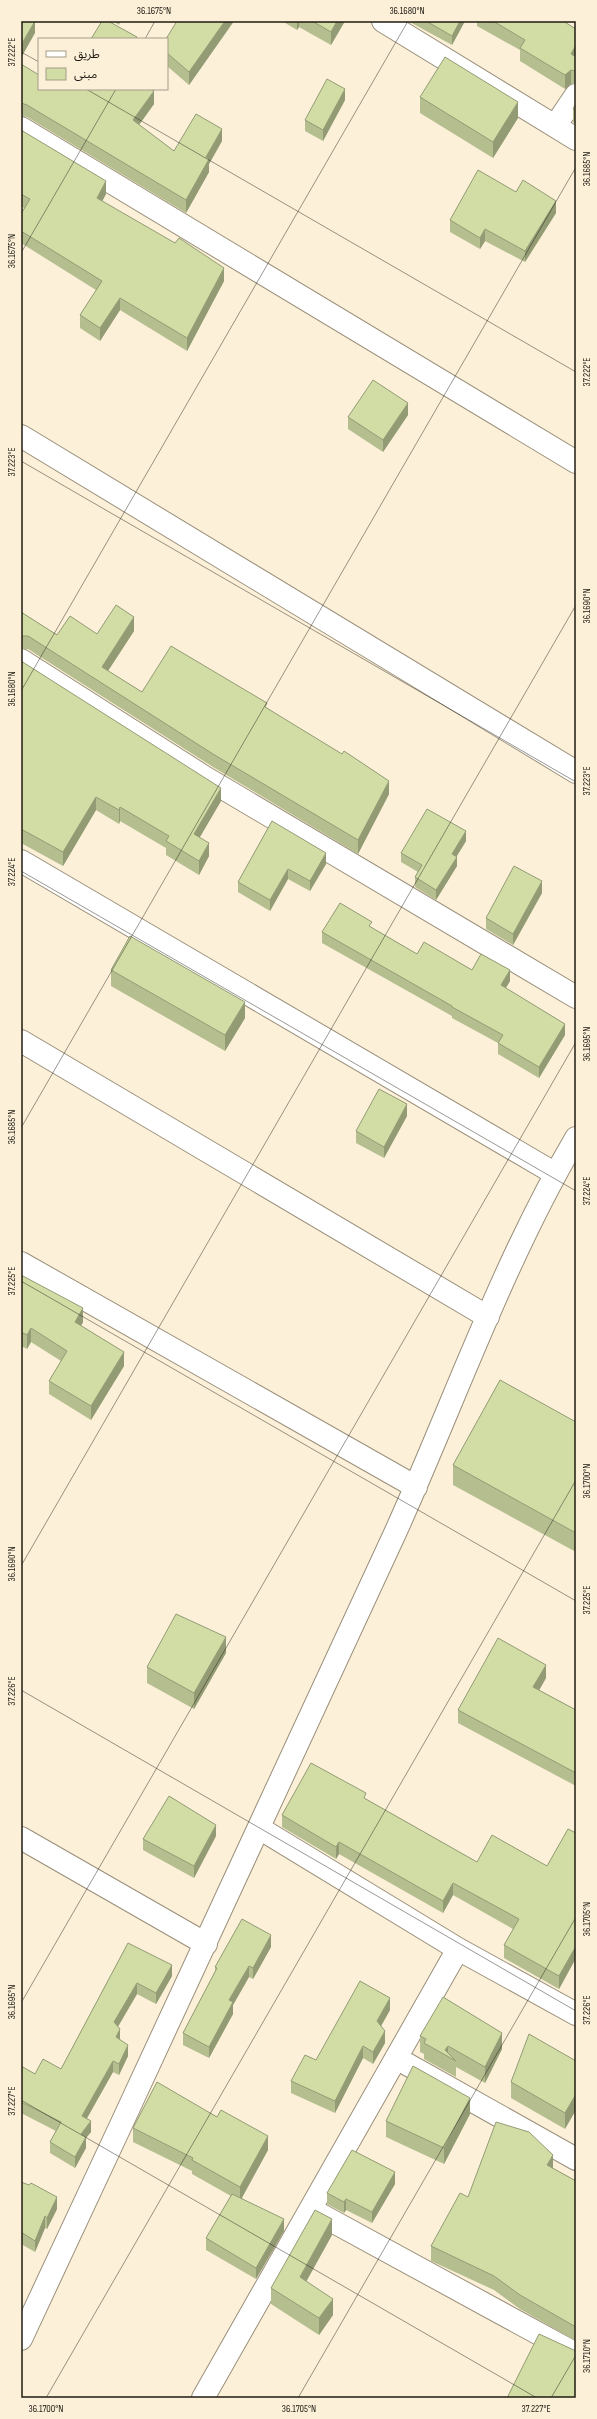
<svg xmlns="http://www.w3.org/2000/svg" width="597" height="2419" font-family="'Sofia Sans Condensed','Noto Sans Arabic',sans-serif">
<rect width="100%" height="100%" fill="#fcf0d9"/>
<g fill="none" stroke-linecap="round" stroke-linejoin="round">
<defs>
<path id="street" d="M383,21l193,118
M555,126l21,-31
M21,128l555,334
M21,436l555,336
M21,660l185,118 370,219
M21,861l533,312
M21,1041l467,276
M21,1263l395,224
M259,1828l199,121 118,65
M21,1838l185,106
M396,2058l180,101
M312,2210l264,144
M21,2339c126,-269 251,-539 375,-808 59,-131 107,-269 180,-393
M203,2398l255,-449"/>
</defs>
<use href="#street" stroke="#9a8f7a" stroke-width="24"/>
<use href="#street" stroke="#fff" stroke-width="22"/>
</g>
<path fill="#b5be8f" d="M113,21h8l-2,4z
M234,21l-45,64 -22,-19v-27z
M282,21h63l-14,24 -32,-18 -2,3z
M408,21h57l-13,24z
M477,21h86l13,8v55h-5l-6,5 -45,-28v-11l-43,-24z
M21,64l18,25 115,15 -15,21 35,26 48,-10 -13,23v8l-23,41 -159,-96 -6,-1z
M420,97l98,21 -25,40 -73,-45z
M345,100l-22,41 -18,-10v-11z
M576,103v21l-3,-2v-13z
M21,130l85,64 -4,7 122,80 -37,70 -67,-41 -20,31 -20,-13v-13l16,-25 -75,-47v-29l3,-6 -3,-2z
M516,192l40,21 -31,49 -40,-21 -5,8 -30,-17v-12z
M408,415l-25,37 -35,-23v-12z
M21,612l36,23 40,-1 37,-3 -26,40 34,21 125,16 122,86 -31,60 -145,-87 -185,-118h-7z
M21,661l200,140 -21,36 9,19 -10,19 -33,-20v-7l-46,-27 -1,3 -23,-14 -33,56 -42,-23z
M272,821l54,43 -16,27 -22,-12 -18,32 -32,-19v-10z
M466,841l-10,16 1,9 -21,34 -21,-13v-10l3,-5 -17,-10v-9z
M542,893l-29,52 -27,-16v-11z
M372,928l45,26 93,27 -4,7 59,47 -26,43 -41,-24v-11l-46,-25v-2l-130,-73v-11z
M111,970l134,48 -20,33 -114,-65z
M407,1116l-23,42 -28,-15v-12z
M21,1275l62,47 -2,4 43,40 -33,54 -42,-26v-13l12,-20 -30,-19 -4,7 -6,-3z
M576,1422v130l-123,-67v-20z
M226,1653l-32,56 -47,-26v-16z
M546,1678l-7,12 37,20v76l-118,-63v-13z
M366,1799l111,63 70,4 29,-33v125l-17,31 -55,-31v-13l9,-16 -60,-34 -10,18 -104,-59 -3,5 -54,-32v-12z
M216,1836l-22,42 -51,-28v-11z
M128,1943l44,33 -16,28 -19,-10 -19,33 2,12 8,17 -9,19 -6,-3 -26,46 4,14 -5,6v10l-11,20 -25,-15v-11l6,-11 -35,-18v-47l14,8 26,-5z
M271,1947l-18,32 -4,-2 -16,28v9l-24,44 -26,-13v-12l32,-61v-5z
M390,2010l-9,16 4,17 -12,21 -10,-6 -28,55 -44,-20v-12l25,-21z
M420,2036l82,13 -17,34 -29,-16v10l-32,-18v-5l-4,-2z
M576,2061l-11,68 -54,-31v-16z
M470,2114l-26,50 -58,-27v-16z
M217,2117l51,33 -26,48 42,33 -28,48 -50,-29v-12l25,-42 -39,-22v-3l-59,-29v-14z
M553,2168l23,13v160l-56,-32 -26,-19 -63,-29v-15l37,-49z
M21,2182l36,27 -10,20 -2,-1 -10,24 -14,-8z
M395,2184l-23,39 -26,-13 -2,3 -17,-9v-11z
M332,2235l-26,46 27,34 -14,20 -48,-31v-16z"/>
<path fill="#939b74" d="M35,21v12l-14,25v-13z
M225,21h9l-45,64v-13z
M297,21h2v6l-2,3z
M337,21h8l-14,24v-13z
M460,21h5l-13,24v-9z
M576,45v14l-5,-5z
M571,70v14l-6,5v-14z
M345,89v11l-22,41v-11z
M154,91v13l-21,29v-13z
M518,102v16l-25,40v-16z
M222,129v12l-13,23v8l-23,41v-13l20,-43z
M106,181v13l-9,17v-13z
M556,201v12l-31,49v-11z
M485,229v12l-5,8v-11z
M224,268v13l-37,70v-13z
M120,298v12l-20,31v-13z
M408,403v12l-25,37v-12z
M134,617v14l-32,49v-13z
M389,781v13l-31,60v-14z
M221,788v13l-27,46v-13z
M96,797v13l-33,56v-14z
M120,807v14l-1,3v-14z
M466,831v10l-14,23v-10z
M209,843v13l-10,19v-14z
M326,853v11l-16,27v-10z
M457,857v9l-21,34v-10z
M288,869v10l-18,32v-11z
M542,881v12l-29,52v-11z
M510,970v11l-9,15v-11z
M245,1002v16l-20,33v-16z
M565,1024v11l-26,43v-11z
M407,1104v12l-23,42v-11z
M83,1308v14l-8,14v-14z
M31,1328v14l-4,7v-14z
M124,1352v14l-33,54v-14z
M226,1637v16l-32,56v-16z
M546,1665v13l-13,23v-14z
M216,1825v11l-22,42v-12z
M339,1842v12l-3,5v-12z
M453,1883v12l-10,18v-12z
M271,1935v12l-18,32v-11z
M576,1946v12l-17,31v-13z
M172,1965v11l-16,28v-11z
M249,1966v11l-16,28v9l-24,44v-11l20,-47z
M137,1983v11l-23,39v-11z
M390,1998v12l-13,23v-12z
M120,2029v11l-4,-3z
M385,2031v12l-12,21v-12z
M502,2033v16l-17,34v-16z
M128,2045v11l-9,19v-11z
M363,2046v12l-28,55v-12z
M448,2046v11l-3,-7z
M113,2061v11l-31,55v-11z
M576,2094v16l-11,19v-16z
M470,2098v16l-26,50v-16z
M91,2121v11l-5,6v10l-11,20v-11l6,-23z
M268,2136v14l-28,51v-14z
M553,2155v15l-6,-5z
M395,2172v12l-23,39v-11z
M57,2197v12l-10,20v-11z
M346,2199v11l-2,3v-11z
M45,2216v12l-10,24v-11z
M284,2219v12l-28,48v-11z
M332,2219v16l-32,58v-16z
M333,2299v16l-14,20v-17z"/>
<path fill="#d2dda6" stroke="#939b74" d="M21,21h14l-14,24z
M102,21h6l29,16 -1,2h-45z
M177,21h48l-36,51 -22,-19v-14h-1z
M312,21h25l-6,11z
M426,21h34l-8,15z
M493,21h70l13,8v16l-5,9 5,3v14l-5,-1 -6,5 -45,-27 5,-8z
M445,57l73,45 -25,40 -73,-45z
M21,64l18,11v14h112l3,2 -21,29 41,31 22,-37 26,15 -16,28 3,2 -23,41 -159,-95 -6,-2z
M327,79l18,10 -22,41 -18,-10z
M576,103v8l-3,-2z
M21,130l85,51 -9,17 78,45 4,-5 45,30 -37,70 -67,-40 -20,30 -20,-13 22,-34 -81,-50v-17l9,-15 -9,-5z
M478,170l38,22 7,-12 33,21 -31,50 -40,-22 -5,9 -30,-18z
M373,380l35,23 -25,37 -35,-23z
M116,605l18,12 -32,50 40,25 29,-46 96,57 -2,4 77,47 2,-3 45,30 -31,59 -145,-86 -185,-118h-7v-24l36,23 13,-19 27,18z
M21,661l200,127 -27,46 15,9 -10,18 -33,-20 3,-5 -49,-29 -1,3 -23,-13 -33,55 -42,-23z
M427,809l39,22 -14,23 5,3 -21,33 -21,-13 7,-12 -21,-12z
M272,821l54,32 -16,28 -22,-12 -18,31 -32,-18z
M514,866l28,15 -29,53 -27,-16z
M340,903l32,19 -3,4 48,28 7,-12 48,28 9,-16 29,16 -9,15 64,39 -26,43 -41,-24 5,-8 -51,-28v-1l-130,-74z
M130,936l115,66 -20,33 -114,-65z
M379,1089l28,15 -23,43 -28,-16z
M21,1275l62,33 -8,14 49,30 -33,54 -42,-25 18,-30 -36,-23 -4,7 -6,-3z
M500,1380l76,42v111l-123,-68z
M176,1614l50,23 -32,56 -47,-26z
M498,1638l48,27 -13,22 43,23v63l-118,-63z
M311,1763l55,30 -2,5 113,64 15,-27 55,31 21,-37 8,4v113l-17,30 -55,-31 15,-26 -66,-36 -10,18 -104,-59 -3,5 -54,-32z
M169,1796l47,29 -22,41 -51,-27z
M242,1919l29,16 -18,33 -4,-2 -20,34 4,2 -24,45 -26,-14 34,-65 -2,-1z
M128,1943l44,22 -16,28 -19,-10 -23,39 6,7 -4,8 12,8 -9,19 -6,-3 -31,55 9,5 -10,13 5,3 -11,20 -25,-15 11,-20 -40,-20v-36l14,8 8,-15 18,10z
M360,1981l30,17 -13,23 8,10 -12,21 -10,-6 -28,55 -44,-20 14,-26 11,5z
M443,1997l59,36 -17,34 -37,-21 -3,4 11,11 -32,-18 2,-4 -6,-3z
M529,2034l47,27v33l-11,19 -54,-31z
M413,2066l57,32 -26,50 -58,-27z
M157,2082l60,35 4,-7 47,26 -28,51 -48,-27 1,-2 -60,-30z
M496,2122l33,10 24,23 -6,10 29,16v146l-56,-32 -26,-19 -63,-30 29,-53 8,4z
M352,2150l43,22 -23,40 -26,-13 -2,3 -17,-9z
M21,2182l8,3 2,-2 26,14 -10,21 -2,-2 -10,25 -14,-9z
M232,2194l52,25 -28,49 -50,-30z
M315,2210l17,9 -32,58 33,22 -14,19 -48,-30z
M539,2334l37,17v47h-69z"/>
<path fill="none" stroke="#1f1b12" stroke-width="1" stroke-opacity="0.45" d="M145,39l10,-18M21,52l18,10M86,89l490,283M21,253l95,-164M21,461l555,321M21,691l387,-670M21,871l555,320M21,1128l555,-961M21,1281l555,320M21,1566l555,-961M21,1690l555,321M21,2003l555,-961M21,2100l516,298M46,2398l530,-918M298,2398l278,-481M551,2398l25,-43"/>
<rect width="597" height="2419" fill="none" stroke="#fcf0d9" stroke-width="44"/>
<rect x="38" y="38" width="130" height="52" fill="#fcf0d9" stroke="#a49b89"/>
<rect x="46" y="51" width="20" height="6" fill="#ffffff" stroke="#a49b89"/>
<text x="74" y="58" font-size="12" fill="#1f1b12">طريق</text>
<rect x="46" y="68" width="20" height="12" fill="#d2dda6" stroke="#a49b89"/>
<text x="74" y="78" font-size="12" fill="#1f1b12">مبنى</text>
<rect x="22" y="22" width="553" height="2375" fill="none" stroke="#1f1b12" stroke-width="1.5"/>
<g font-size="10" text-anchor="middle" fill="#1f1b12">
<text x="154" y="14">36.1675°N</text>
<text x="407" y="14">36.1680°N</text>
<text transform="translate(11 52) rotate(-90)" y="4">37.222°E</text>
<text transform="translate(586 169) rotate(-90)" y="4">36.1685°N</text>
<text transform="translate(11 251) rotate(-90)" y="4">36.1675°N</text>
<text transform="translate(586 372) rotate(-90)" y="4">37.222°E</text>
<text transform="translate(11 462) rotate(-90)" y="4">37.223°E</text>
<text transform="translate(586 606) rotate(-90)" y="4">36.1690°N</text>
<text transform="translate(11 689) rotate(-90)" y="4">36.1680°N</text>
<text transform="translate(586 781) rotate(-90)" y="4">37.223°E</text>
<text transform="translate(11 872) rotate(-90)" y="4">37.224°E</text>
<text transform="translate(586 1044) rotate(-90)" y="4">36.1695°N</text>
<text transform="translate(11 1127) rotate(-90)" y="4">36.1685°N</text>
<text transform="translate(586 1191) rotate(-90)" y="4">37.224°E</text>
<text transform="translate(11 1281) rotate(-90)" y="4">37.225°E</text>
<text transform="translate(586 1481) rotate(-90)" y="4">36.1700°N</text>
<text transform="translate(11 1564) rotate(-90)" y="4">36.1690°N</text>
<text transform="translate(586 1600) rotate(-90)" y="4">37.225°E</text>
<text transform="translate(11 1691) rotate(-90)" y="4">37.226°E</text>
<text transform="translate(586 1919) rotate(-90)" y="4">36.1705°N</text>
<text transform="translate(11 2002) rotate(-90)" y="4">36.1695°N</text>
<text transform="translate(586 2010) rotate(-90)" y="4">37.226°E</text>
<text transform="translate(11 2101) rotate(-90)" y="4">37.227°E</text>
<text transform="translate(586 2356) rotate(-90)" y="4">36.1710°N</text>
<text x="46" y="2412">36.1700°N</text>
<text x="299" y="2412">36.1705°N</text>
<text x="536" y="2412">37.227°E</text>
</g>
</svg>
